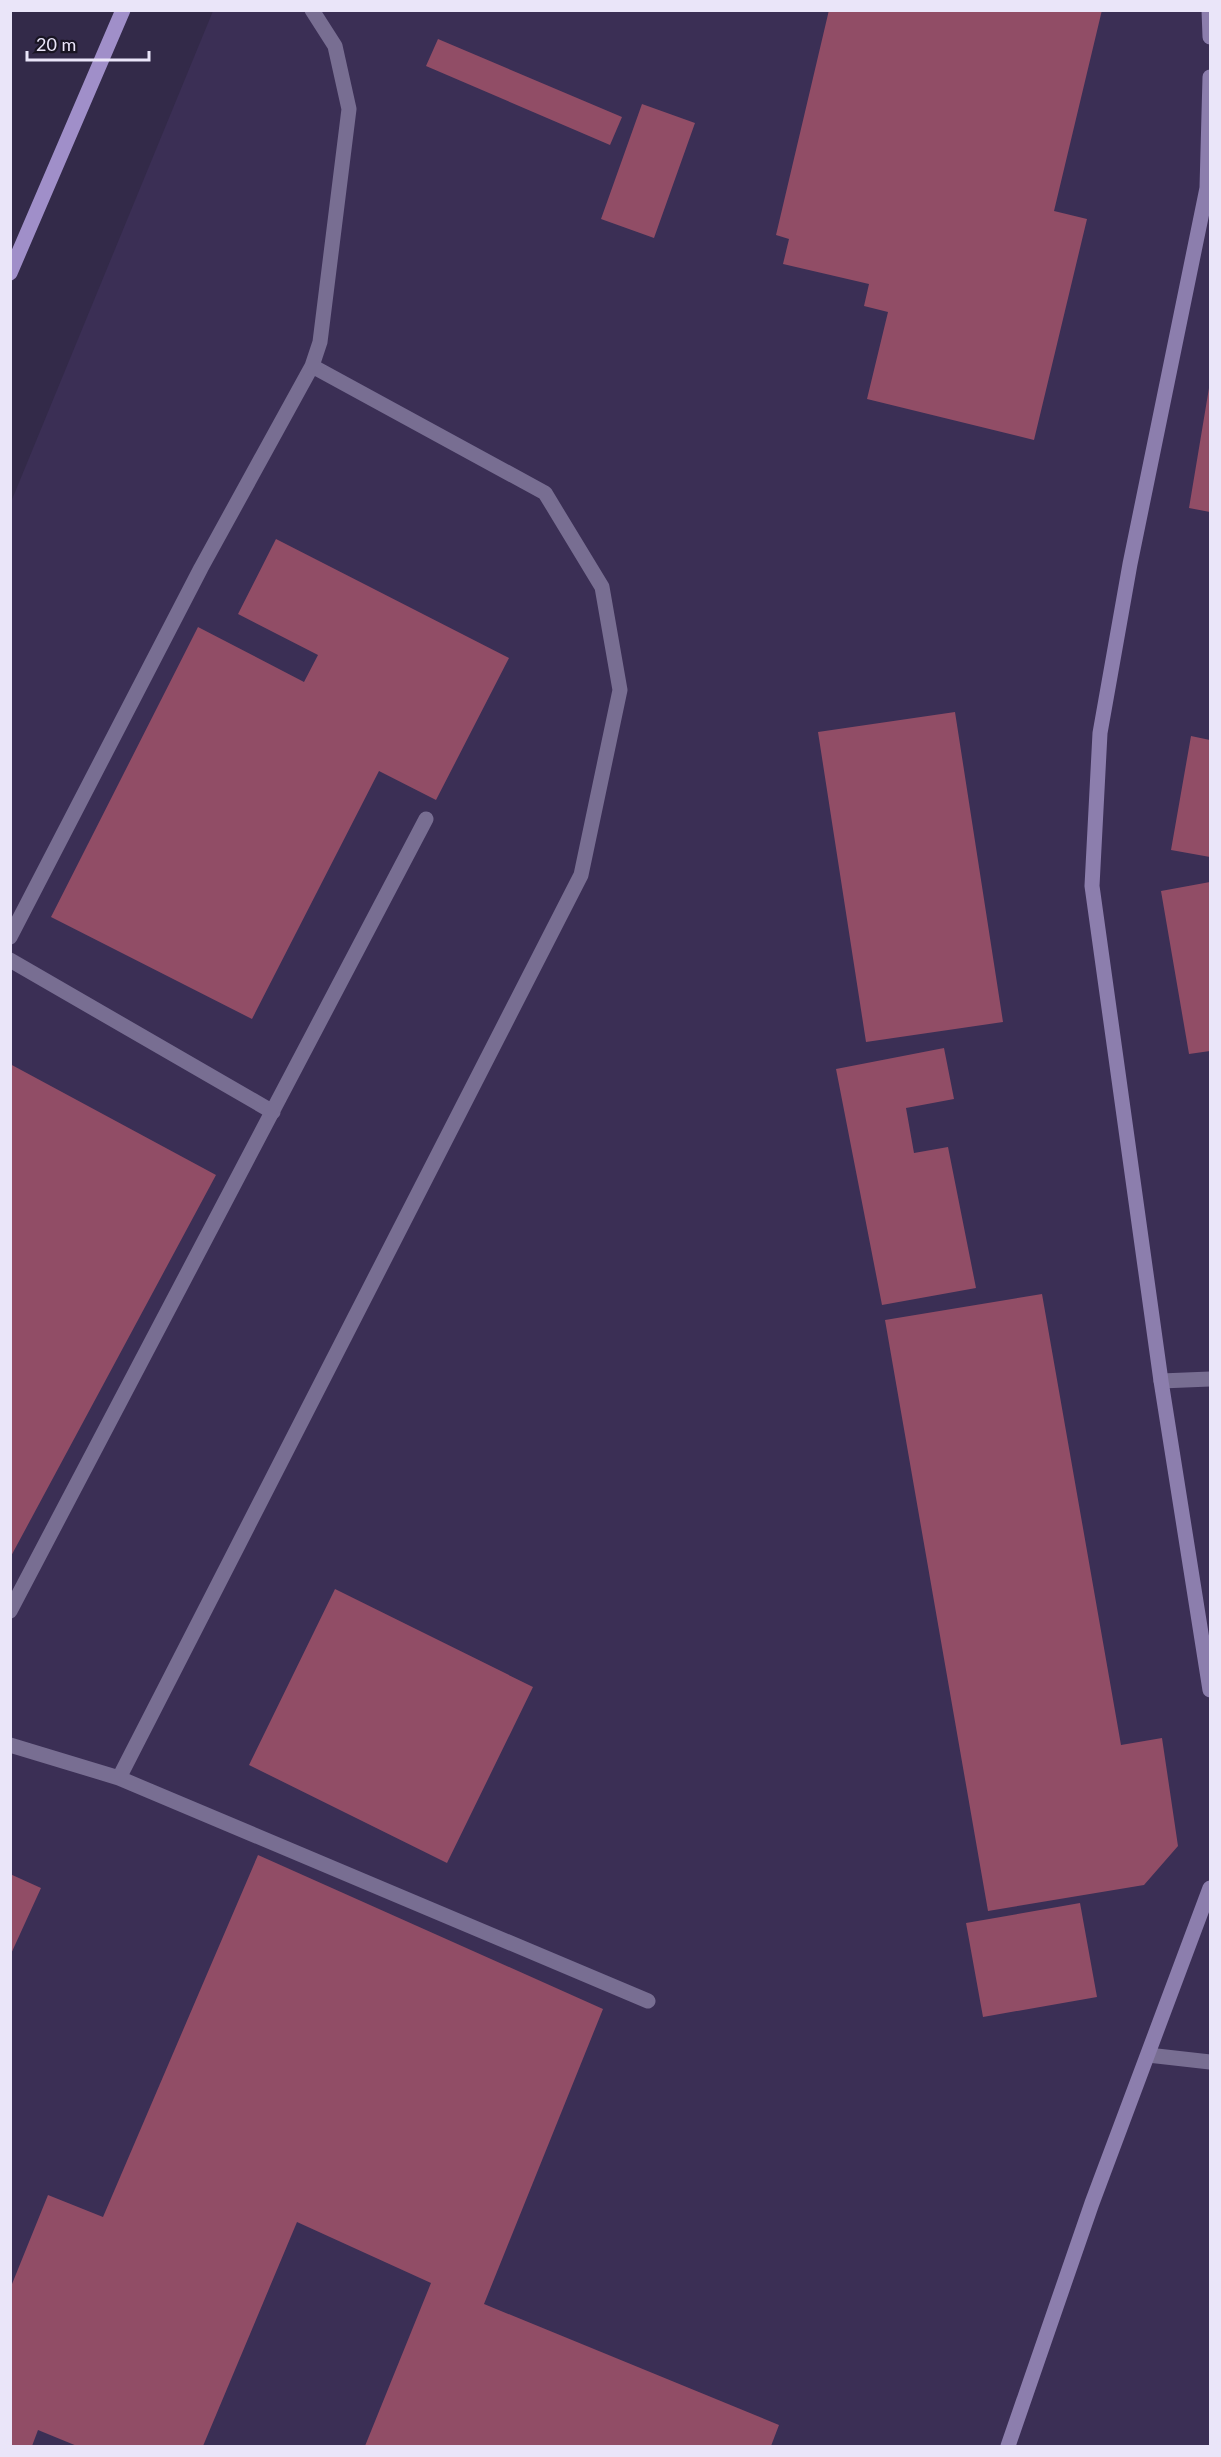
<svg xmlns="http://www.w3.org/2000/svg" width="1221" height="2457" font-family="Lato,sans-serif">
<rect width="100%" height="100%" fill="#332a49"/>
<path fill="#3b2f55" d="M213,11h997v2435h-1199v-1944z"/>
<path fill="#914d66" d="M829,10h273l-48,201 33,8 -53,221 -167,-41 21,-87 -24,-6 5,-22 -86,-20 6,-25 -13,-4z
M438,39l184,78 -12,28 -184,-79z
M642,104l53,19 -41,115 -53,-19z
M1209,388h1v124l-21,-4z
M276,539l233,119 -73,142 -57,-29 -127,248 -201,-102 147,-290 106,55 14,-27 -80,-41z
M955,712l48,310 -137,20 -48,-310z
M1191,736l19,4v117l-39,-7z
M1210,882v169l-21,3 -28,-163z
M944,1048l10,51 -48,9 8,45 34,-6 28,141 -94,17 -46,-236z
M10,1064l206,111 -206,383z
M1042,1294l79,451 41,-7 16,108 -34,39 -156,26 -103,-591z
M335,1589l198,98 -86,176 -198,-98z
M258,1855l345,154 -119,295 295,121 -8,21h-406l66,-163 -134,-61 -94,224h-126l-39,-16 -6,16h-22v-157l38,-94 55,22z
M10,1874l31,14 -31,68z
M1080,1903l17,94 -114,20 -17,-94z"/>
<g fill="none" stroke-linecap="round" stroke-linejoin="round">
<path stroke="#786e92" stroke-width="15" d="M10,937l191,-369 111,-202 8,-24 29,-233 -14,-63 -23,-36
M10,960l263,152
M10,1611l416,-792
M10,1745l109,33 529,223
M119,1778l462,-903 39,-185 -18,-103 -57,-94 -233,-127"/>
<path stroke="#786e92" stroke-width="15" d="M1161,1381l49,-2
M1148,2055l62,7"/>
<path stroke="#8c7ead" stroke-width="15" d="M1209,10l1,27
M1210,77l-3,111 -77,376 -30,169 -8,153 69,495 49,309
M1008,2446l84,-243 118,-315"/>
<path stroke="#a08fc9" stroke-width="15" d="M10,273l113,-263"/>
</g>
<rect width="1221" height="2457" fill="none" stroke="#eae5f9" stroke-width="24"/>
<path d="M27 51v9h122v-9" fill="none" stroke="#eae5f9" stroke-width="3"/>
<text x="36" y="51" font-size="18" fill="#eae5f9" stroke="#191523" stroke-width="4.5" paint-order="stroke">20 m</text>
</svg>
